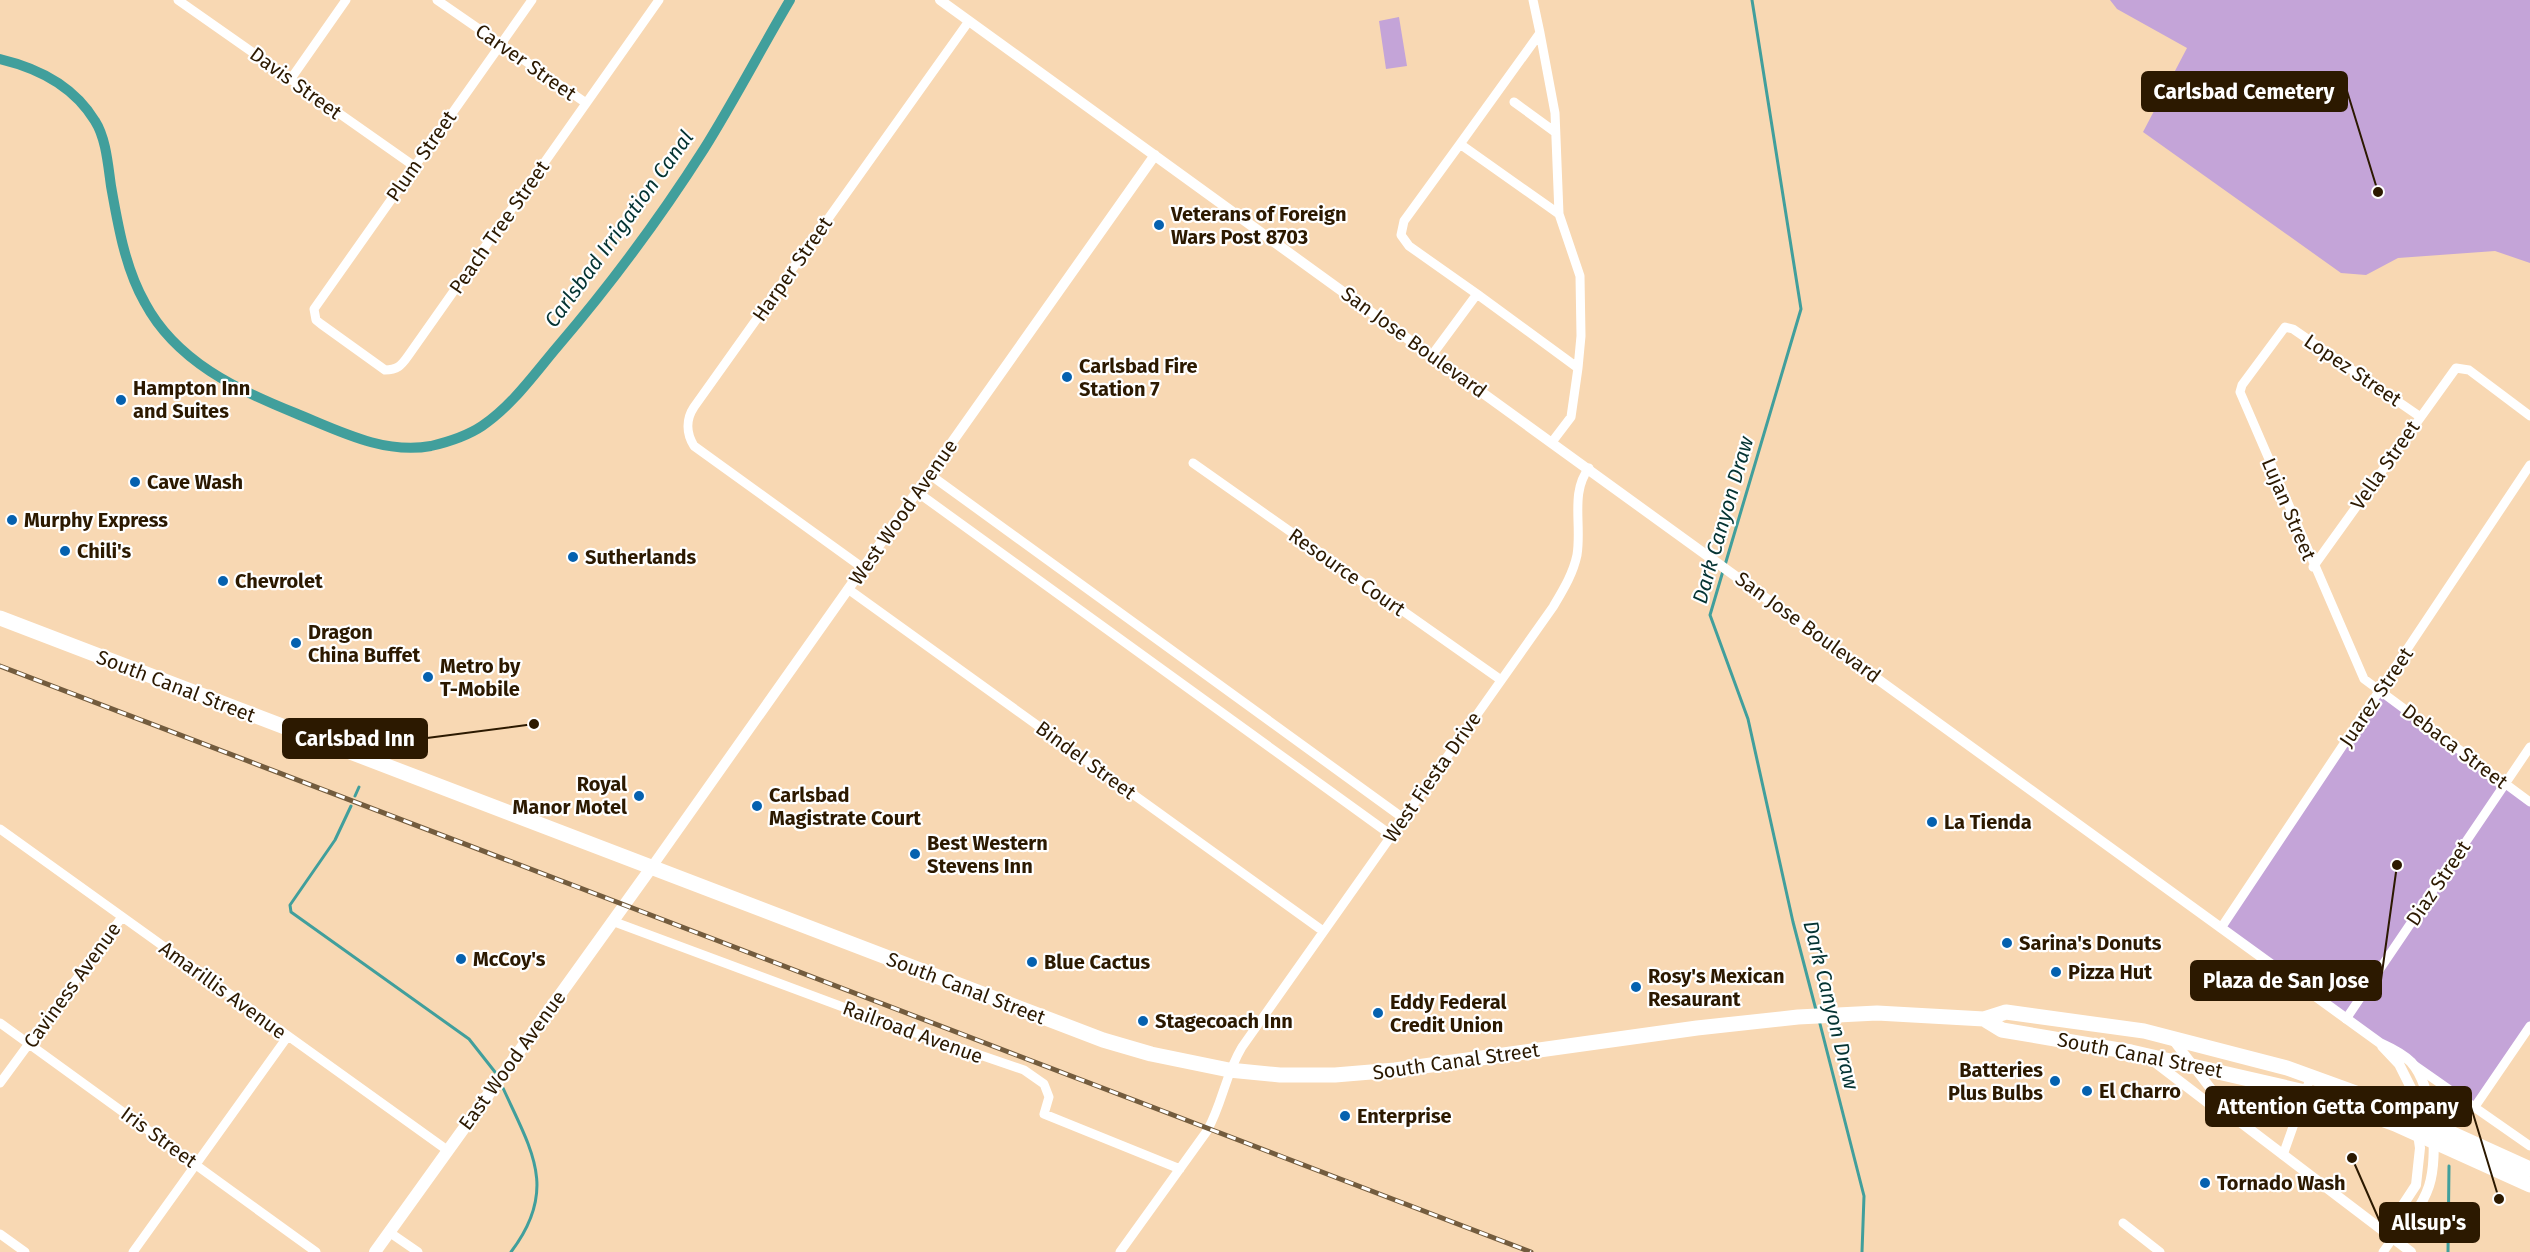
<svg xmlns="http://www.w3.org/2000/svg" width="2530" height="1252" font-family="'Fira Sans',sans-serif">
<rect width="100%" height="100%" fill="#f8d8b3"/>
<path fill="#c4a4d8" d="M2110,0h420v263l-35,-12 -97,7 -32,17 -25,-2 -198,-141 44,-84 -70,-39z
M1399,17l8,49 -21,3 -7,-48z
M2380,691l150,111v224l-56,82 -253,-180z"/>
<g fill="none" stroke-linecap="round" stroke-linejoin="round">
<path stroke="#419f9c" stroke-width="3" d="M1725,565l76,-256 -49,-309
M1723,571l-13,44 38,104 45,203 23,88
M355,796l4,-9
M351,806l-16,34 -45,65 1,7 178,127 26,33
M1819,1020l45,176 -2,56
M503,1088c28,62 56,101 8,164
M2448,1252l1,-86"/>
<path stroke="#419f9c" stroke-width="10" d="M0,59c38,9 74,27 95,62 11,17 13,44 16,65 7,39 14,82 34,117 31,58 92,87 150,110 42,17 89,42 136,33 17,-4 36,-10 51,-20 30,-20 53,-53 76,-80 53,-62 102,-128 146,-197 30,-48 57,-100 86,-149"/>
<path stroke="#fff" stroke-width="9" d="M178,0l236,166
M437,0l149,103
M532,0l-218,309 2,11 5,4 64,46c12,0 16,-4 23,-14l251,-356
M1540,33l15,80 4,101
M290,80l56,-80
M1514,102l41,30
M1460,144l80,-111 -7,-33
M1477,294l-68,-48 -8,-11 3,-14 56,-77 99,70 21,62 1,60 -3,32
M1432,355l45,-61 101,74 -7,49 -19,25
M2419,416l-126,-87 -8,-2 -43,58 -2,7 124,287 166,123
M1193,463l308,217
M929,474l474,344
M917,492l474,343
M2313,567l143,-199 13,2 61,46
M863,568l-169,-122c-8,-13 -8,-27 0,-39l275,-386
M848,589l475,342
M0,829l447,321
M612,921l263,98 149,51 20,14 5,13 -5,17 136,55
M2221,928l309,-463
M2346,1019l184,-272
M0,1023l316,229
M2414,1065l116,81
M0,1083l122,-166
M2474,1108l56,-82
M2283,1155l28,-79
M2123,1223l37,29
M389,1232l29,20
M0,1234l25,18
M133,1252l155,-216
M1120,1252l87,-121c16,-29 18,-56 35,-84l311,-440c10,-17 20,-33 24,-52 5,-30 -7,-63 12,-87
M2383,1252l10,-14"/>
<path stroke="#fff" stroke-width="10" d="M940,0l1440,1043c11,5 23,11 31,19 22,24 28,94 18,124 -7,21 -21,37 -36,52
M651,868l504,-713
M2171,1037l60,78
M2382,1046l17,18 13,26 8,58 -4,37 -21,32 -2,21
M2148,1057l72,55 11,3 180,137"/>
<path stroke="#fff" stroke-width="12" d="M375,1252l276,-384"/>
<path stroke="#fff" stroke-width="15" d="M0,618l1103,422 48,14 78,16 51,5h55l60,-5 302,-42 101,-11 79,-4 107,6 22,-7 138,19 143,37 102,37 141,64
M1984,1019l18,11 129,22 183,42 81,30 135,61"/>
<defs>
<path id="rail" d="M0,666l1531,586"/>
</defs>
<use href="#rail" stroke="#735c3e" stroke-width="5"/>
<use href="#rail" stroke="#fff" stroke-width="3" stroke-dasharray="9" stroke-linecap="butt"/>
</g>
<g fill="#0561af" stroke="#fff" stroke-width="2">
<circle cx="1159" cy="225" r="6"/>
<circle cx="1067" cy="377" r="6"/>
<circle cx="121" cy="400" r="6"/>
<circle cx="135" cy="482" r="6"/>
<circle cx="12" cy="520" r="6"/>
<circle cx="65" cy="551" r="6"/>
<circle cx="573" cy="557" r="6"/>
<circle cx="223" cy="581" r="6"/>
<circle cx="296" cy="643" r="6"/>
<circle cx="428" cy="677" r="6"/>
<circle cx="639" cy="796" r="6"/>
<circle cx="757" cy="806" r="6"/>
<circle cx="1932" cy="822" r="6"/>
<circle cx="915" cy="854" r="6"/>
<circle cx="2007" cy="943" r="6"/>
<circle cx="461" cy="959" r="6"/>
<circle cx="1032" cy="962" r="6"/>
<circle cx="2056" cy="972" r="6"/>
<circle cx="1636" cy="987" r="6"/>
<circle cx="1378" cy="1013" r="6"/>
<circle cx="1143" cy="1021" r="6"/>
<circle cx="2055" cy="1081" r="6"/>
<circle cx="2087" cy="1091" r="6"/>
<circle cx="1345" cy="1116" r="6"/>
<circle cx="2205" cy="1183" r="6"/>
</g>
<g text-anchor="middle" stroke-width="4.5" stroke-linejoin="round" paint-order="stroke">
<g font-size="20" fill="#2c1900" stroke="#fff">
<text transform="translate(526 62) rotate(35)" y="7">Carver Street</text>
<text transform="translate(296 83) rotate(36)" y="7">Davis Street</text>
<text transform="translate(421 156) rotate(-55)" y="7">Plum Street</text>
<text transform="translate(499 227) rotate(-55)" y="7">Peach Tree Street</text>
<text transform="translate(792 269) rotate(-55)" y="7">Harper Street</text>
<text transform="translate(1414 342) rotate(36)" y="7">San Jose Boulevard</text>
<text transform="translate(2353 370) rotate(34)" y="7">Lopez Street</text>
<text transform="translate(2385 465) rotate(-55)" y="7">Vella Street</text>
<text transform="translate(2289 509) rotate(67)" y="7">Lujan Street</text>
<text transform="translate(903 512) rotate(-55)" y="7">West Wood Avenue</text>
<text transform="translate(1347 572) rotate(35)" y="7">Resource Court</text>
<text transform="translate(1808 627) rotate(36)" y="7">San Jose Boulevard</text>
<text transform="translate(176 686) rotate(21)" y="7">South Canal Street</text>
<text transform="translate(2376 697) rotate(-56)" y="7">Juarez Street</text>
<text transform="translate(2455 746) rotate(37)" y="7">Debaca Street</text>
<text transform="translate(1086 760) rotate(36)" y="7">Bindel Street</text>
<text transform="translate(1432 777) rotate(-55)" y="7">West Fiesta Drive</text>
<text transform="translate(2438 883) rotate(-56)" y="7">Diaz Street</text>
<text transform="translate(72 985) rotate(-54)" y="7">Caviness Avenue</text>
<text transform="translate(966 988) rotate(21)" y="7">South Canal Street</text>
<text transform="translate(223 990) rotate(36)" y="7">Amarillis Avenue</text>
<text transform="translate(913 1032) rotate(20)" y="7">Railroad Avenue</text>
<text transform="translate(2140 1055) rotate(11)" y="7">South Canal Street</text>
<text transform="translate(512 1060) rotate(-54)" y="7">East Wood Avenue</text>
<text transform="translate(1456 1061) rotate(-8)" y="7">South Canal Street</text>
<text transform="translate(159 1137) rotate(36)" y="7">Iris Street</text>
</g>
<g font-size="20" font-weight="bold" fill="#2c1900" stroke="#fff" text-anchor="start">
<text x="1171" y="221">Veterans of Foreign<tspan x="1171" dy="23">Wars Post 8703</tspan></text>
<text x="1079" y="373">Carlsbad Fire<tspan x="1079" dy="23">Station 7</tspan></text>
<text x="133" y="395">Hampton Inn<tspan x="133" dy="23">and Suites</tspan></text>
<text x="147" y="489">Cave Wash</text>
<text x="24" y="527">Murphy Express</text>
<text x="77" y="558">Chili's</text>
<text x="585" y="564">Sutherlands</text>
<text x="235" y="588">Chevrolet</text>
<text x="308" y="639">Dragon<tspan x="308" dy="23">China Buffet</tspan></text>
<text x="440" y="673">Metro by<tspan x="440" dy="23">T-Mobile</tspan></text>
<text x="627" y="791" text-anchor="end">Royal<tspan x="627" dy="23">Manor Motel</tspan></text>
<text x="769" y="802">Carlsbad<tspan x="769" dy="23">Magistrate Court</tspan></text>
<text x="1944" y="829">La Tienda</text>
<text x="927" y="850">Best Western<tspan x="927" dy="23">Stevens Inn</tspan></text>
<text x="2019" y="950">Sarina's Donuts</text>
<text x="473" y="966">McCoy's</text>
<text x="1044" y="969">Blue Cactus</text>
<text x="2068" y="979">Pizza Hut</text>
<text x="1648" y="983">Rosy's Mexican<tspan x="1648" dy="23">Resaurant</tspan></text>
<text x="1390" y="1009">Eddy Federal<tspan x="1390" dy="23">Credit Union</tspan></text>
<text x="1155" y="1028">Stagecoach Inn</text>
<text x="2043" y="1077" text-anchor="end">Batteries<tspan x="2043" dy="23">Plus Bulbs</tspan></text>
<text x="2099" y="1098">El Charro</text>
<text x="1357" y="1123">Enterprise</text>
<text x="2217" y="1190">Tornado Wash</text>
</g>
<g font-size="21" font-style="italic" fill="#043332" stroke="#fff">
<text transform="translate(619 229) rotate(-54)" y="7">Carlsbad Irrigation Canal</text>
<text transform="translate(1723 520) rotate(-74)" y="7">Dark Canyon Draw</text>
<text transform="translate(1831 1005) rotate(76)" y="7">Dark Canyon Draw</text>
</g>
</g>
<path fill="none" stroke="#2c1900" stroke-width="2" d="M2378 192L2347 91M534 724L427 738M2397 865L2381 980M2499 1199L2471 1107M2352 1158L2380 1222"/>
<g fill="#2c1900" stroke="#fff" stroke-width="2">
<circle cx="2378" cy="192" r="6"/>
<circle cx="534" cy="724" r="6"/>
<circle cx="2397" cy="865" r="6"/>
<circle cx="2499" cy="1199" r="6"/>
<circle cx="2352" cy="1158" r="6"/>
</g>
<g fill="#2c1900" stroke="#2c1900" stroke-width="2">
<rect x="2142" y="72" width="205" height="39" rx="6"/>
<rect x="283" y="719" width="144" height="39" rx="6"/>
<rect x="2191" y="961" width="190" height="39" rx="6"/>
<rect x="2206" y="1087" width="265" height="39" rx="6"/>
<rect x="2380" y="1203" width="99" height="39" rx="6"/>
</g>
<g font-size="21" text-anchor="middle" font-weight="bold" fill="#fff">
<text x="2244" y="99">Carlsbad Cemetery</text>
<text x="355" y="746">Carlsbad Inn</text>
<text x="2286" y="988">Plaza de San Jose</text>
<text x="2338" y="1114">Attention Getta Company</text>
<text x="2429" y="1230">Allsup's</text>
</g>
</svg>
